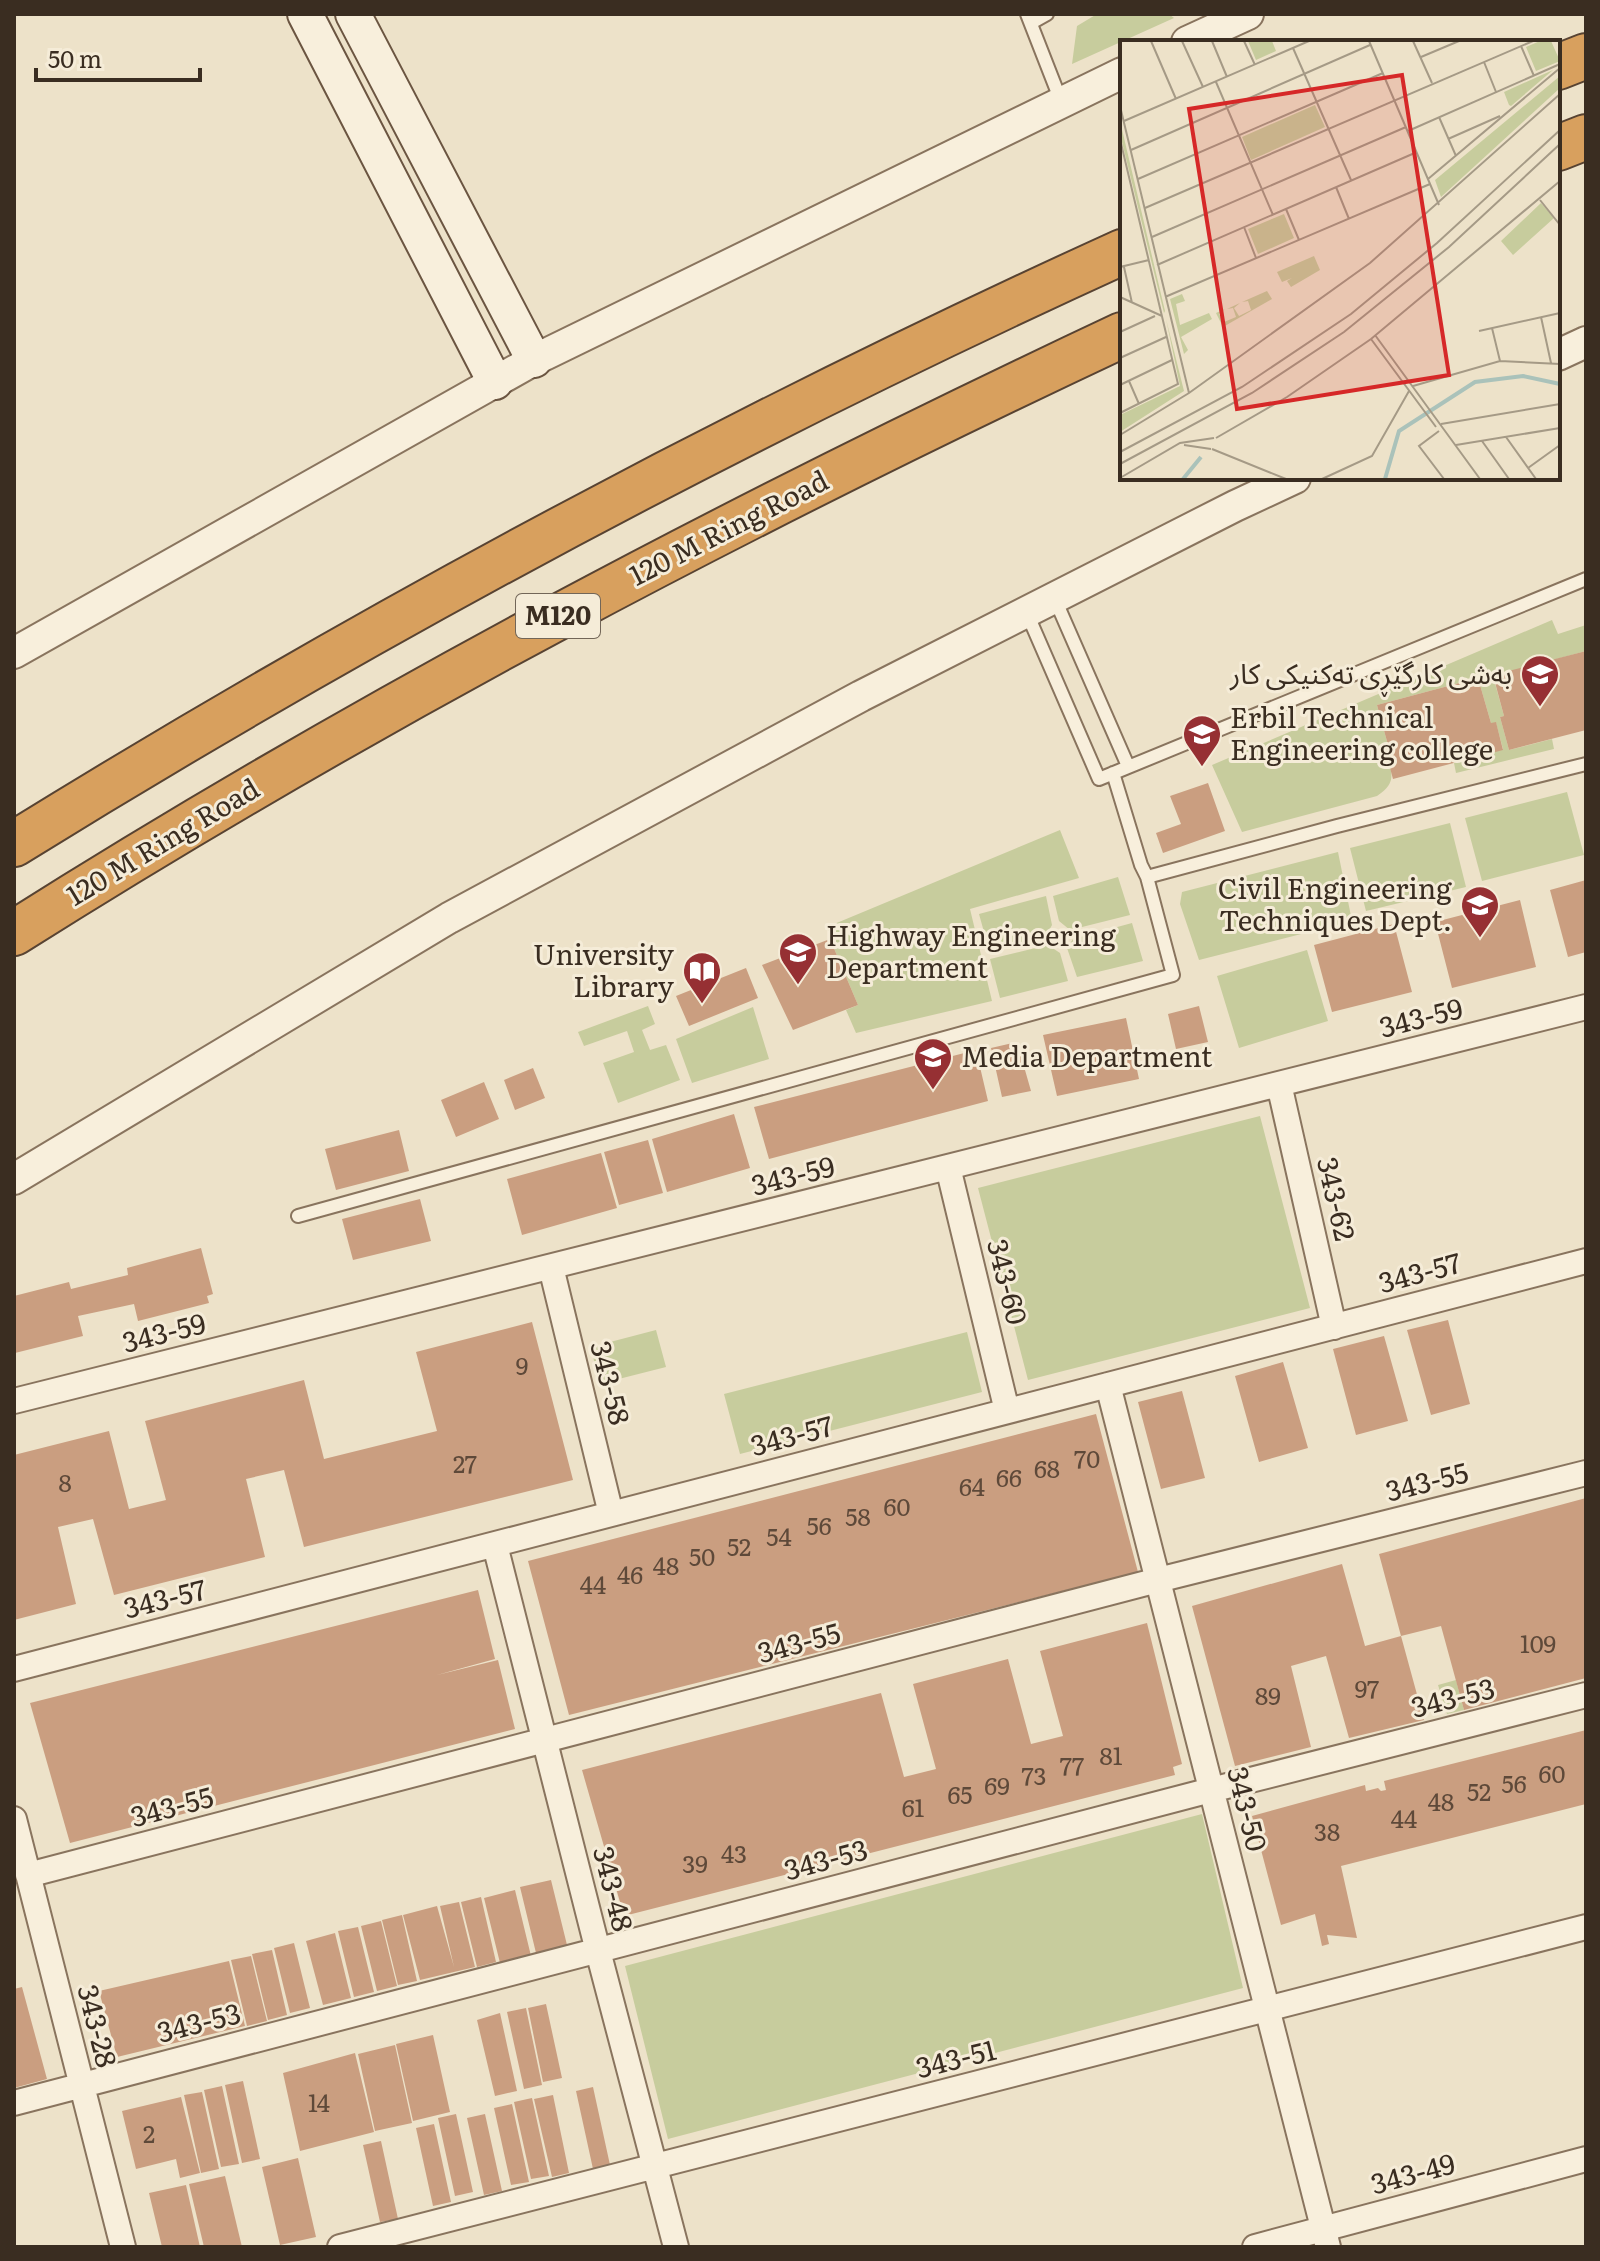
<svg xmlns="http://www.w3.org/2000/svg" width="1600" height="2261" font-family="Literata,'Noto Sans Arabic',serif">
<rect width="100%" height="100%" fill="#ede2c9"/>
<path fill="#c7cc9d" d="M1097,14h72l5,4 -102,46 5,-38z
M1552,620l6,14 28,-9v26l-93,25 11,40 -4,1 9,33 43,-11 2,10 -98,24 -2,-10 49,-14 -7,-26h-5l-13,-45 -101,27 11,40 -4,1c6,24 16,35 -7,50l-135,36 -30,-67z
M1567,792l17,63 -102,26 -17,-63z
M1450,823l16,64 -100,24 -16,-63z
M1060,830l19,48 -109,31 22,92 -136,32 -10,-23 12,-5 -28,-66 -3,-12z
M1338,852l14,69 -153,39 -19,-56 2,-12z
M1118,877l12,38 -60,15 -11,-9 -6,-25z
M1046,896l6,29 -7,13 -56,12 -10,-36z
M1132,923l11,38 -66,16 -10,-29 6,-9z
M1048,945l12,8 8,28 -68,17 -10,-39z
M1307,950l21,71 -89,27 -22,-72z
M648,1006l7,18 -13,6 8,20 16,-5 14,35 -62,23 -15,-40 31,-11 -7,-21 -43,15 -6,-14z
M753,1007l16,52 -77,24 -16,-44z
M1260,1116l50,192 -282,72 -50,-192z
M656,1330l10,37 -67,17 -8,-37z
M967,1332l15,60 -242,62 -16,-60z
M1456,1680l8,30 -17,4 -9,-29z
M1202,1814l41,174 -575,151 -43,-173z"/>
<path fill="#ca9e80" d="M1586,651v79l-77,20 -9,-33 4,-1 -11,-41z
M1478,678l13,45 5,-1 7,28 -110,29 -9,-33 4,-1 -11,-40z
M1208,783l17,48 -62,22 -7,-20 25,-9 -11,-28z
M1586,880v72l-18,5 -18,-67z
M1520,900l16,67 -84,21 -17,-66z
M1394,924l18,68 -80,20 -18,-67z
M830,939l28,66 -65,25 -31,-65z
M746,968l12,30 -69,28 -13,-30z
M1199,1006l9,36 -32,7 -8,-35z
M1126,1018l13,61 -82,17 -14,-61z
M1017,1042l14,49 -29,6 -11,-49z
M976,1050l12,51 -219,58 -15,-52z
M533,1068l12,30 -30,12 -11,-30z
M484,1082l15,37 -43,18 -15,-37z
M734,1114l16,54 -83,24 -15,-53z
M399,1130l10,41 -73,19 -11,-41z
M648,1140l15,53 -44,12 -15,-53z
M601,1153l16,55 -95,27 -15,-56z
M420,1199l11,42 -78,19 -11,-41z
M201,1248l12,46 -6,2 2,7 -71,18 -4,-17 -56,12 5,20 -68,17 -1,-57 55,-14 2,7 57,-14 -1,-7z
M1448,1320l22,84 -39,11 -24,-85z
M532,1322l41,158 -269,67 -20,-77 -38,9 19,78 -151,38 -21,-76 -35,8 18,77 -62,16v-165l95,-24 20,78 37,-9 -21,-79 159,-41 20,79 113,-28 -21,-79z
M1384,1336l24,85 -52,14 -23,-86z
M1283,1362l25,86 -49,14 -24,-86z
M1182,1391l23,87 -44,11 -23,-87z
M1096,1414l42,158 -569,143 -41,-154z
M1586,1498v180l-122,32 -23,-84 -40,10 -22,-82z
M1342,1564l23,82 36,-10 23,84 -75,18 -23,-82 -35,10 20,81 -76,19 -43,-160z
M478,1590l17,69 -58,16 61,-15 17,69 -445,114 -40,-140z
M1147,1623l35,141 -9,3 2,8 -551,141 -42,-146 299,-77 23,84 32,-8 -23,-85 95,-25 23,85 32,-8 -23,-85z
M1586,1730v74l-245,62 16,72 -30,-3 2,9 -7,2 -7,-32 -34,11 -29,-109 113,-31 1,6 12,-3 3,3 5,-1 -2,-9z
M551,1880l16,65 -31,8 -16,-66z
M515,1890l16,66 -31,7 -16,-65z
M481,1897l15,65 -19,5 -16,-65z
M459,1902l16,65 -55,13 -17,-65 34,-9 17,61 -14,-61z
M402,1915l15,66 -19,4 -16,-65z
M381,1921l16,65 -20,5 -16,-65z
M358,1927l16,65 -20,5 -16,-66z
M335,1933l16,65 -28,7 -17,-64z
M294,1943l16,65 -20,5 -16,-65z
M272,1950l15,65 -19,5 -16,-66z
M251,1956l16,65 -20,5 -16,-66z
M229,1961l16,65 -128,31 -18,-66z
M22,1987l25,92 -33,9v-99z
M546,2004l16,74 -19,4 -15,-74z
M526,2008l16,77 -18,4 -17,-77z
M500,2013l17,78 -22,5 -18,-76z
M433,2035l17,77 -37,9 -17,-77z
M395,2045l17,78 -37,8 -17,-77z
M355,2053l19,79 -74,19 -17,-78z
M243,2081l17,78 -18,4 -17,-78z
M222,2086l17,78 -18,3 -17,-77z
M593,2087l17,78 -17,4 -17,-78z
M202,2092l17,77 -18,4 -17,-78z
M553,2095l16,78 -17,4 -18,-78z
M181,2097l19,76 -20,5 -4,-19 -40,10 -14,-58z
M532,2098l17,78 -18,3 -17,-77z
M512,2104l17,78 -18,3 -17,-77z
M456,2114l17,78 -18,4 -17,-78z
M485,2114l17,77 -18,4 -17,-77z
M434,2124l17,78 -18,4 -17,-78z
M381,2141l17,78 -18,3 -17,-77z
M298,2158l18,79 -36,8 -18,-78z
M225,2176l17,71h-38l-15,-63z
M186,2185l14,62h-38l-13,-54z"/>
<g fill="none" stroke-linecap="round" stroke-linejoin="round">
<defs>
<path id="service" d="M1027,14l34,87
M1031,23l16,-9
M1054,597l74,169
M1026,611l73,168 487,-200
M1147,877l190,-51 249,-62
M298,1216l875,-241 -26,-98 -6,-12 -28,-92"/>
<path id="minor" d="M1279,1084l55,243
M948,1167l59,244
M551,1267l60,247
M1108,1385l220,862
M14,1401l1572,-394
M495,1545l103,406 78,296
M14,1669l1572,-408
M14,1819l109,428
M28,1875l1130,-295 428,-107
M14,2103l1197,-313 375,-95
M340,2247l1246,-320
M1255,2247l331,-88"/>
<path id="tertiary" d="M1187,42l61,-28
M1558,355l28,-13
M14,653l520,-293 588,-287
M14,1179l435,-261 412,-222 374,-190 60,-28"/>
<path id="secondary" d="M305,14l190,368
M353,14l181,346"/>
<path id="motorway" d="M1558,67l28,-11
M1558,148l28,-11
M14,844c357,-221 726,-418 1108,-592
M14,933c356,-225 727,-419 1108,-598"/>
</defs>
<use href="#service" stroke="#89745e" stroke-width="16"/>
<use href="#minor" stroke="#89745e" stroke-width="28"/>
<use href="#tertiary" stroke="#89745e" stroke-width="34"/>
<use href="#secondary" stroke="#6b5541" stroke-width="38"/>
<use href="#motorway" stroke="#584332" stroke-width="48"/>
<use href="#service" stroke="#f8efdc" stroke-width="12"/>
<use href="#minor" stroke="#f8efdc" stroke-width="24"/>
<use href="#tertiary" stroke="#f8efdc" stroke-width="30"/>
<use href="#secondary" stroke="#f8efdc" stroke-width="34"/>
<use href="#motorway" stroke="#d8a05e" stroke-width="44"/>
</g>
<defs>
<symbol id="university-pin" viewBox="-11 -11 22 30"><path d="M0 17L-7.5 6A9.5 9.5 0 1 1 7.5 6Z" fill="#963033" stroke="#f5ecd8"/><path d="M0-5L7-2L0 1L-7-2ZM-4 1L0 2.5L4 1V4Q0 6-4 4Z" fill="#fff"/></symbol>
<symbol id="library-pin" viewBox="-11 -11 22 30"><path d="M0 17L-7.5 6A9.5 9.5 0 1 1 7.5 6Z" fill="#963033" stroke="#f5ecd8"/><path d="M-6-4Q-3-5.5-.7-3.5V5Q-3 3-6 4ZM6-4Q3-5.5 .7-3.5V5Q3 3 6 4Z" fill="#fff"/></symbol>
</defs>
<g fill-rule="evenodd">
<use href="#university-pin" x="1518" y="652" width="44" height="60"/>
<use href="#university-pin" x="1180" y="712" width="44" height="60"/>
<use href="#university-pin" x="1458" y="883" width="44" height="60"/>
<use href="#university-pin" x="776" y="930" width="44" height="60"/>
<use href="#library-pin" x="680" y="949" width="44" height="60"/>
<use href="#university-pin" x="911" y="1035" width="44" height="60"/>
</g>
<g text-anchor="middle" stroke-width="6" stroke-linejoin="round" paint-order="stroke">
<g font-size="24" fill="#5e4939">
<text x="522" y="1375">9</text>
<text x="1087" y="1468">70</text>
<text x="465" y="1473">27</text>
<text x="1047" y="1478">68</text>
<text x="1009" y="1487">66</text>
<text x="65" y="1492">8</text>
<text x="972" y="1496">64</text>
<text x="897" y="1516">60</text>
<text x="858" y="1526">58</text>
<text x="819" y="1535">56</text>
<text x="779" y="1546">54</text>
<text x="739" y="1556">52</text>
<text x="702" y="1566">50</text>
<text x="666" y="1575">48</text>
<text x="630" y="1584">46</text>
<text x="593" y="1594">44</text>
<text x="1538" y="1653">109</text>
<text x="1367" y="1698">97</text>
<text x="1268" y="1705">89</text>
<text x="1111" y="1765">81</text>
<text x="1072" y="1775">77</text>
<text x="1552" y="1783">60</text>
<text x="1034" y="1785">73</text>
<text x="1514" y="1793">56</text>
<text x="997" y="1795">69</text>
<text x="1479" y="1801">52</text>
<text x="960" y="1804">65</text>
<text x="1441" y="1811">48</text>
<text x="913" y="1817">61</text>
<text x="1404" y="1828">44</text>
<text x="1327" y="1841">38</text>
<text x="734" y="1863">43</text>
<text x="695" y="1873">39</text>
<text x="319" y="2112">14</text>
<text x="149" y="2143">2</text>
</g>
<rect fill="#f5ecd8" stroke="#726658" stroke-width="2" x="516" y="594" width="84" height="44" rx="6"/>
<g font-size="26" font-weight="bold" fill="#3a2d21">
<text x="558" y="625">M120</text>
</g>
<g font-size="28" fill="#3a2d21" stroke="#f5ecd8">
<text transform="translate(729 528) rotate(-27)" y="10">120 M Ring Road</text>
<text transform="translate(163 842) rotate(-31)" y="10">120 M Ring Road</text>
<text transform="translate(1421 1018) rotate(-14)" y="10">343-59</text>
<text transform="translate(793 1176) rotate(-14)" y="10">343-59</text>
<text transform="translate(1336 1199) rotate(77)" y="10">343-62</text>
<text transform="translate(1420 1273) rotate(-15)" y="10">343-57</text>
<text transform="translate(1007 1282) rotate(76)" y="10">343-60</text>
<text transform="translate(164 1333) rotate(-14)" y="10">343-59</text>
<text transform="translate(610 1383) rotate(76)" y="10">343-58</text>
<text transform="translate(792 1436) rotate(-15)" y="10">343-57</text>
<text transform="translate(1427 1482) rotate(-14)" y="10">343-55</text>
<text transform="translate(165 1599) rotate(-14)" y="10">343-57</text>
<text transform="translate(799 1643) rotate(-15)" y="10">343-55</text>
<text transform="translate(1453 1698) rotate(-14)" y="10">343-53</text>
<text transform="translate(172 1807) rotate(-15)" y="10">343-55</text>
<text transform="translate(1247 1809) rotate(76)" y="10">343-50</text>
<text transform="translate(826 1860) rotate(-15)" y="10">343-53</text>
<text transform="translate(613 1889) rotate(76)" y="10">343-48</text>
<text transform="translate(199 2023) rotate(-14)" y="10">343-53</text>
<text transform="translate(97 2026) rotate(76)" y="10">343-28</text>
<text transform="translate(956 2059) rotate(-14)" y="10">343-51</text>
<text transform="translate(1413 2174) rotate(-15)" y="10">343-49</text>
</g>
<g font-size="28" fill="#3a2d21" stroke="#f5ecd8" text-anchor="end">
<text x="1512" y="684">بەشی کارگێڕی تەکنیکی کار</text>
<text x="1230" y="728" text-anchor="start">Erbil Technical<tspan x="1230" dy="32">Engineering college</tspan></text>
<text x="1452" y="899">Civil Engineering<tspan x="1452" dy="32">Techniques Dept.</tspan></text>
<text x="826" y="946" text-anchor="start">Highway Engineering<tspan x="826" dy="32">Department</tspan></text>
<text x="674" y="965">University<tspan x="674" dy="32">Library</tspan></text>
<text x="961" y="1067" text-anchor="start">Media Department</text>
</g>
</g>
<g transform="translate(1120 40)">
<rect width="440" height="440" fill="#ede2c9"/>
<path d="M128,1h24l4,10 -20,9zM420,1h11l9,20 -24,10 -10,-24zM433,30l-42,36 -2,-1 -5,-13zM440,36v12l-119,109 -6,-17zM195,65l10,22 -74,33 -9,-23zM0,81l45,190 -1,2 -44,-179zM421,163l13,15 -41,37 -12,-14zM164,174l10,24 -36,16 -10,-25zM194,216l6,14 -29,17 -4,-6 5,-3 -10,4 -5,-10zM147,251l5,8 -49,28 -7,-14 9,-4 -6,5 5,8 12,-5 -3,-9 -6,1 13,-6 -6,5 5,8 12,-6 -3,-9 -6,1zM62,254l3,7 -9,3 4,21 29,-12 3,6 -31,18 7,13 -4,4 -14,-55zM46,279l18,72 -64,41v-17l60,-29z" fill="#c7cc9d"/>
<path fill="none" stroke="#aac2ba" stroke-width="4" d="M63,439l18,-22M265,439l14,-48 76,-49 48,-6 37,8"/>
<path fill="none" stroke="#a59a86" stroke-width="2" d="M31,1l25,58M62,1l21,46M92,1l15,36M124,1l11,24M249,1l70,164M293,1l19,42M401,6l13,30M173,8l58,132M301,17l38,-16M364,22l12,30M96,42l57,133M0,66l69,287M319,77l17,39M4,81l185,-80M288,91l152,-67M0,99l58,245 -58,29M328,99l52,-23M11,110l239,-105M18,139l245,-106M308,139l132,-111M216,147l13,32M420,160l20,25M25,168l388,-167M166,169l13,31M124,187l12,31M32,197l254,-110M37,225l260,-113M0,227l29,-7M4,227l8,36M0,257l42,19M45,257l265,-113M421,277l10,46M372,288l8,33M359,291l81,-18M0,292l35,-16M255,295l105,144M251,299l65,88M0,318l46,-21M9,341l10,23M0,345l52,-25M293,346l87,-25 60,3M321,384l119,-20M319,391l-20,15 25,33M0,395l69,-42 181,-130 190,-169M386,397l30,42M96,398l71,-41 84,-58 189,-158M362,401l27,38M64,405l27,4M336,405l104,-17M92,409l74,30M0,412l122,-65 109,-73 86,-71 123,-113M0,424l132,-71 92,-61 105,-85 111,-103M408,428l32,-23M0,438l60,-35 34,-5M202,439l50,-23 37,-65"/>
<path fill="#d62828" fill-opacity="0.15" stroke="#d62828" stroke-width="4" d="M282,35l47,300 -212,34 -48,-300z"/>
<rect width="440" height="440" fill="none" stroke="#3a2d21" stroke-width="4"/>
</g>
<rect width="1600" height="2261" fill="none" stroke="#3a2d21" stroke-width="32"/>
<path d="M36 68v12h164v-12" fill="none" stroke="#3a2d21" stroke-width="4"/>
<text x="48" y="68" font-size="24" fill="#3a2d21" stroke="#f5ecd8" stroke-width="6" paint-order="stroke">50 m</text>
</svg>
